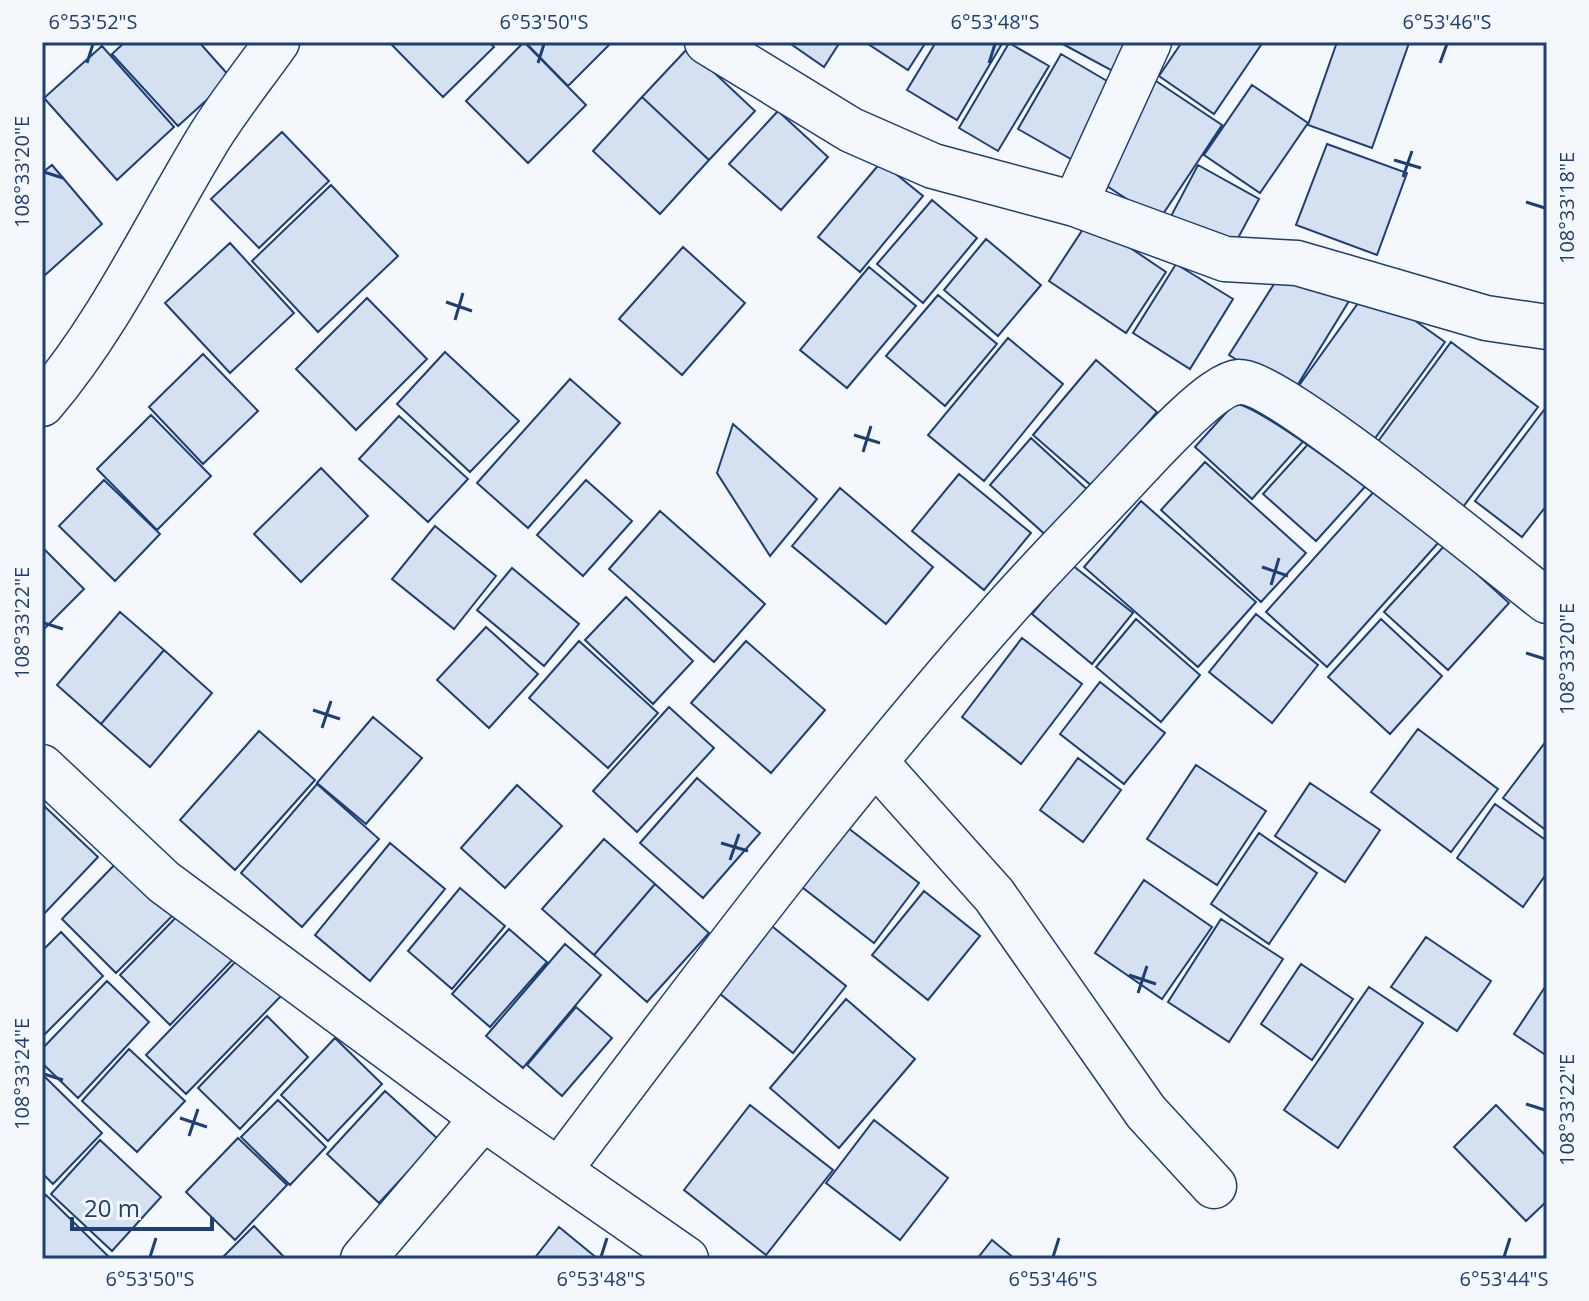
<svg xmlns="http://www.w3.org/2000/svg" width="1589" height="1301" font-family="'Open Sans',sans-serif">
<rect width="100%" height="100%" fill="#f4f7fb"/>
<path fill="#d5e0f0" stroke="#1d3f73" stroke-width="2" d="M125,42h74l32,36 -53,48 -66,-72z
M389,42h100l5,5 -51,50z
M524,42l62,63 -58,58 -62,-62z
M525,42h87l-44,44z
M788,42h52l-16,25z
M865,42h61l-18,28z
M936,42h67l-46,78 -50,-30z
M1059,42h79l-18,33z
M1182,42h81l-49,72 -55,-38z
M1337,42l72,1 -37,105 -64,-23z
M1009,43l40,23 -51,85 -39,-23z
M102,46l72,81 -57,53 -73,-82z
M688,48l67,63 -46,49 -67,-63z
M1061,54l58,34 -43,74 -58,-33z
M1153,79l69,46 -63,95 -69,-45z
M1252,85l56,38 -48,70 -56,-38z
M642,97l67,63 -49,54 -67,-63z
M778,111l50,46 -47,53 -52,-46z
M282,132l47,49 -70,67 -48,-49z
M1327,144l80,29 -30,82 -81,-30z
M881,162l42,34 -63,76 -42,-35z
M52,165l50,59 -58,52 -2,-103z
M1198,165l61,34 -29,54 -61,-33z
M331,185l67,71 -80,76 -66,-71z
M932,200l45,38 -54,65 -46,-39z
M1089,220l77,52 -40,61 -77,-52z
M986,239l55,46 -43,51 -54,-46z
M230,243l64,70 -64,60 -65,-70z
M683,247l62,56 -63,72 -63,-56z
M1288,262l61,39 -57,93 -63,-39z
M1176,264l57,35 -43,70 -57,-36z
M869,267l47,39 -69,82 -47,-38z
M1369,288l76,54 -80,110 -75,-54z
M938,295l59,49 -52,62 -59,-50z
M367,298l60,61 -71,71 -60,-61z
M1008,338l55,46 -79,97 -56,-46z
M1451,342l87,65 -81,108 -86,-64z
M445,352l74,69 -49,51 -73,-68z
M203,354l55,57 -55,53 -54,-57z
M1096,360l61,52 -64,75 -60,-52z
M570,379l50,44 -92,105 -51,-45z
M1250,386l57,51 -55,62 -57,-52z
M1544,410l3,3v92l-25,32 -47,-36z
M151,415l60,61 -54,54 -60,-61z
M399,416l69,63 -40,43 -69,-63z
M733,424l84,75 -47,57 -53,-83z
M1319,432l52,48 -55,61 -53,-47z
M1031,438l59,54 -42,45 -58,-52z
M1205,462l101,91 -45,49 -100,-92z
M321,468l47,48 -67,66 -47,-48z
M959,474l72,59 -47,57 -72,-59z
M104,480l56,54 -45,47 -56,-55z
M586,480l46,41 -49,55 -46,-41z
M1378,487l61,55 -112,125 -61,-55z
M840,488l93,79 -47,57 -94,-78z
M1141,501l115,101 -58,65 -114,-100z
M660,511l105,93 -51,58 -105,-93z
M435,526l61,50 -42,53 -62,-50z
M1445,545l64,58 -61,67 -64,-58z
M42,547l42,42 -42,42z
M1072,565l61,48 -41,51 -60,-50z
M512,568l67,56 -35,42 -67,-56z
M626,597l67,64 -40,43 -68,-64z
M120,612l44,38 -63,74 -44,-39z
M1256,614l62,51 -46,58 -63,-51z
M1136,619l64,56 -39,47 -65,-55z
M1381,619l61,57 -52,58 -62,-57z
M486,627l52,47 -49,54 -52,-48z
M1022,638l60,46 -61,80 -59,-47z
M579,641l79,72 -50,55 -79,-70z
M746,641l79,69 -54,63 -80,-70z
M164,650l48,43 -62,74 -49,-43z
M1100,682l65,51 -41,51 -64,-50z
M669,707l45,41 -77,84 -44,-41z
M373,717l49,41 -56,66 -49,-41z
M1418,729l80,60 -47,63 -80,-60z
M259,731l56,49 -80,90 -55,-50z
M1547,740v91l-44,-33z
M1078,758l43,32 -38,52 -43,-32z
M1196,765l70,46 -49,74 -70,-46z
M697,778l63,55 -57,65 -63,-55z
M1310,783l70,47 -35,52 -70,-46z
M317,784l62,55 -77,88 -61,-54z
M517,785l45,41 -57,62 -44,-40z
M42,804l56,53 -56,59z
M1495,804l52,37v32l-24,34 -66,-49z
M843,824l76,59 -45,60 -76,-59z
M1259,833l58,40 -48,71 -58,-40z
M604,839l51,45 -61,71 -52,-46z
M390,843l55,46 -75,92 -55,-46z
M124,855l55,54 -63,64 -54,-54z
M1144,880l68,47 -50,72 -67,-46z
M655,884l54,49 -62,69 -53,-47z
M460,888l45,38 -53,63 -44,-38z
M924,891l56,45 -52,64 -56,-45z
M188,905l50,49 -68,71 -50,-50z
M1221,919l62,40 -54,83 -61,-40z
M768,923l78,63 -53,67 -79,-64z
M509,929l38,33 -57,65 -38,-33z
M61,932l42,44 -61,61v-86z
M1426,937l65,44 -34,50 -66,-44z
M565,944l36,31 -78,93 -37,-32z
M241,956l40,40 -95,98 -40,-39z
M1301,964l52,35 -41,61 -51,-36z
M107,981l42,41 -71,76 -36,-35v-14z
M1547,984v72l-33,-22z
M1369,987l54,36 -85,125 -54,-38z
M846,999l69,60 -76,89 -69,-60z
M576,1007l36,31 -50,58 -35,-31z
M267,1016l41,41 -68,72 -42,-41z
M335,1038l47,46 -54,57 -47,-46z
M129,1049l56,52 -48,51 -55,-51z
M43,1075l59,58 -49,51 -11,-11z
M385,1091l53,48 -59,64 -52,-49z
M278,1100l48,47 -36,38 -49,-48z
M750,1105l83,65 -67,85 -82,-65z
M1496,1105l51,52v44l-21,20 -72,-74z
M874,1120l74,58 -48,62 -74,-57z
M238,1138l49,47 -52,55 -49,-48z
M100,1140l61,57 -49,54 -61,-57z
M46,1195l65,64h-69v-60z
M254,1226l32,33h-65z
M559,1227l39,32h-64z
M992,1240l23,19h-38z"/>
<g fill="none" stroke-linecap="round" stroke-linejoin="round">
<defs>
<path id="minor" d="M707,42l144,88 82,36 142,38 150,55 72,4 189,55 61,9
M1075,204l74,-162
M42,404c69,-81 113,-178 168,-268 20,-32 45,-63 67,-94
M877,764l117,131 152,217 68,74
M42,767l122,115 319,236 203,141
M560,1169c140,-186 281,-374 435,-549 39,-45 81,-87 122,-131 22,-23 93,-105 122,-107 38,-2 264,185 308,219
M363,1259l120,-141"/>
</defs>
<use href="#minor" stroke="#1d3f73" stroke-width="47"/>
<use href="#minor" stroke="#f4f7fb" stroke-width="44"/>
</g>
<path fill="none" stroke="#1d3f73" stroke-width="3" d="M87,63l6,-19M538,63l6,-19M989,63l6,-19M1440,63l7,-19M1394,160l27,8M44,172l19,6M1403,177l9,-26M1526,202l19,6M446,302l26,9M455,320l8,-27M854,435l26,8M863,452l8,-26M1262,567l26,9M1271,585l8,-27M44,623l19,6M1526,653l19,6M313,710l27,9M322,728l9,-27M721,843l27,8M730,860l9,-26M1129,975l27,9M1138,993l9,-27M44,1074l19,6M1526,1104l19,6M180,1118l27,9M189,1136l9,-27M150,1257l6,-19M601,1257l6,-19M1053,1257l6,-19M1504,1257l6,-19"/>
<rect width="1589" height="1301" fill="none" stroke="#f4f7fb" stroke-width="88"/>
<path d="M72 1217v12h140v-12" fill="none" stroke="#1d3f73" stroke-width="4"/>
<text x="84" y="1217" font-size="24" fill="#1d3f73" stroke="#f4f7fb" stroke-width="6" paint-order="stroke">20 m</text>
<rect x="44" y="44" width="1501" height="1213" fill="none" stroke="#1d3f73" stroke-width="3"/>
<g font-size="20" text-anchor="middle" fill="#1d3f73">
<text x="93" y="29">6°53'52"S</text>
<text x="544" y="29">6°53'50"S</text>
<text x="995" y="29">6°53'48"S</text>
<text x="1447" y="29">6°53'46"S</text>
<text transform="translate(22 172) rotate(-90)" y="7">108°33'20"E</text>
<text transform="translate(1567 208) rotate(-90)" y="7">108°33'18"E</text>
<text transform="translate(22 623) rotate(-90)" y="7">108°33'22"E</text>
<text transform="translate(1567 659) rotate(-90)" y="7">108°33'20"E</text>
<text transform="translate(22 1074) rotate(-90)" y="7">108°33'24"E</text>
<text transform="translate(1567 1110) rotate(-90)" y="7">108°33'22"E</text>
<text x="150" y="1286">6°53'50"S</text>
<text x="601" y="1286">6°53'48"S</text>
<text x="1053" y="1286">6°53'46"S</text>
<text x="1504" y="1286">6°53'44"S</text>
</g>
</svg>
